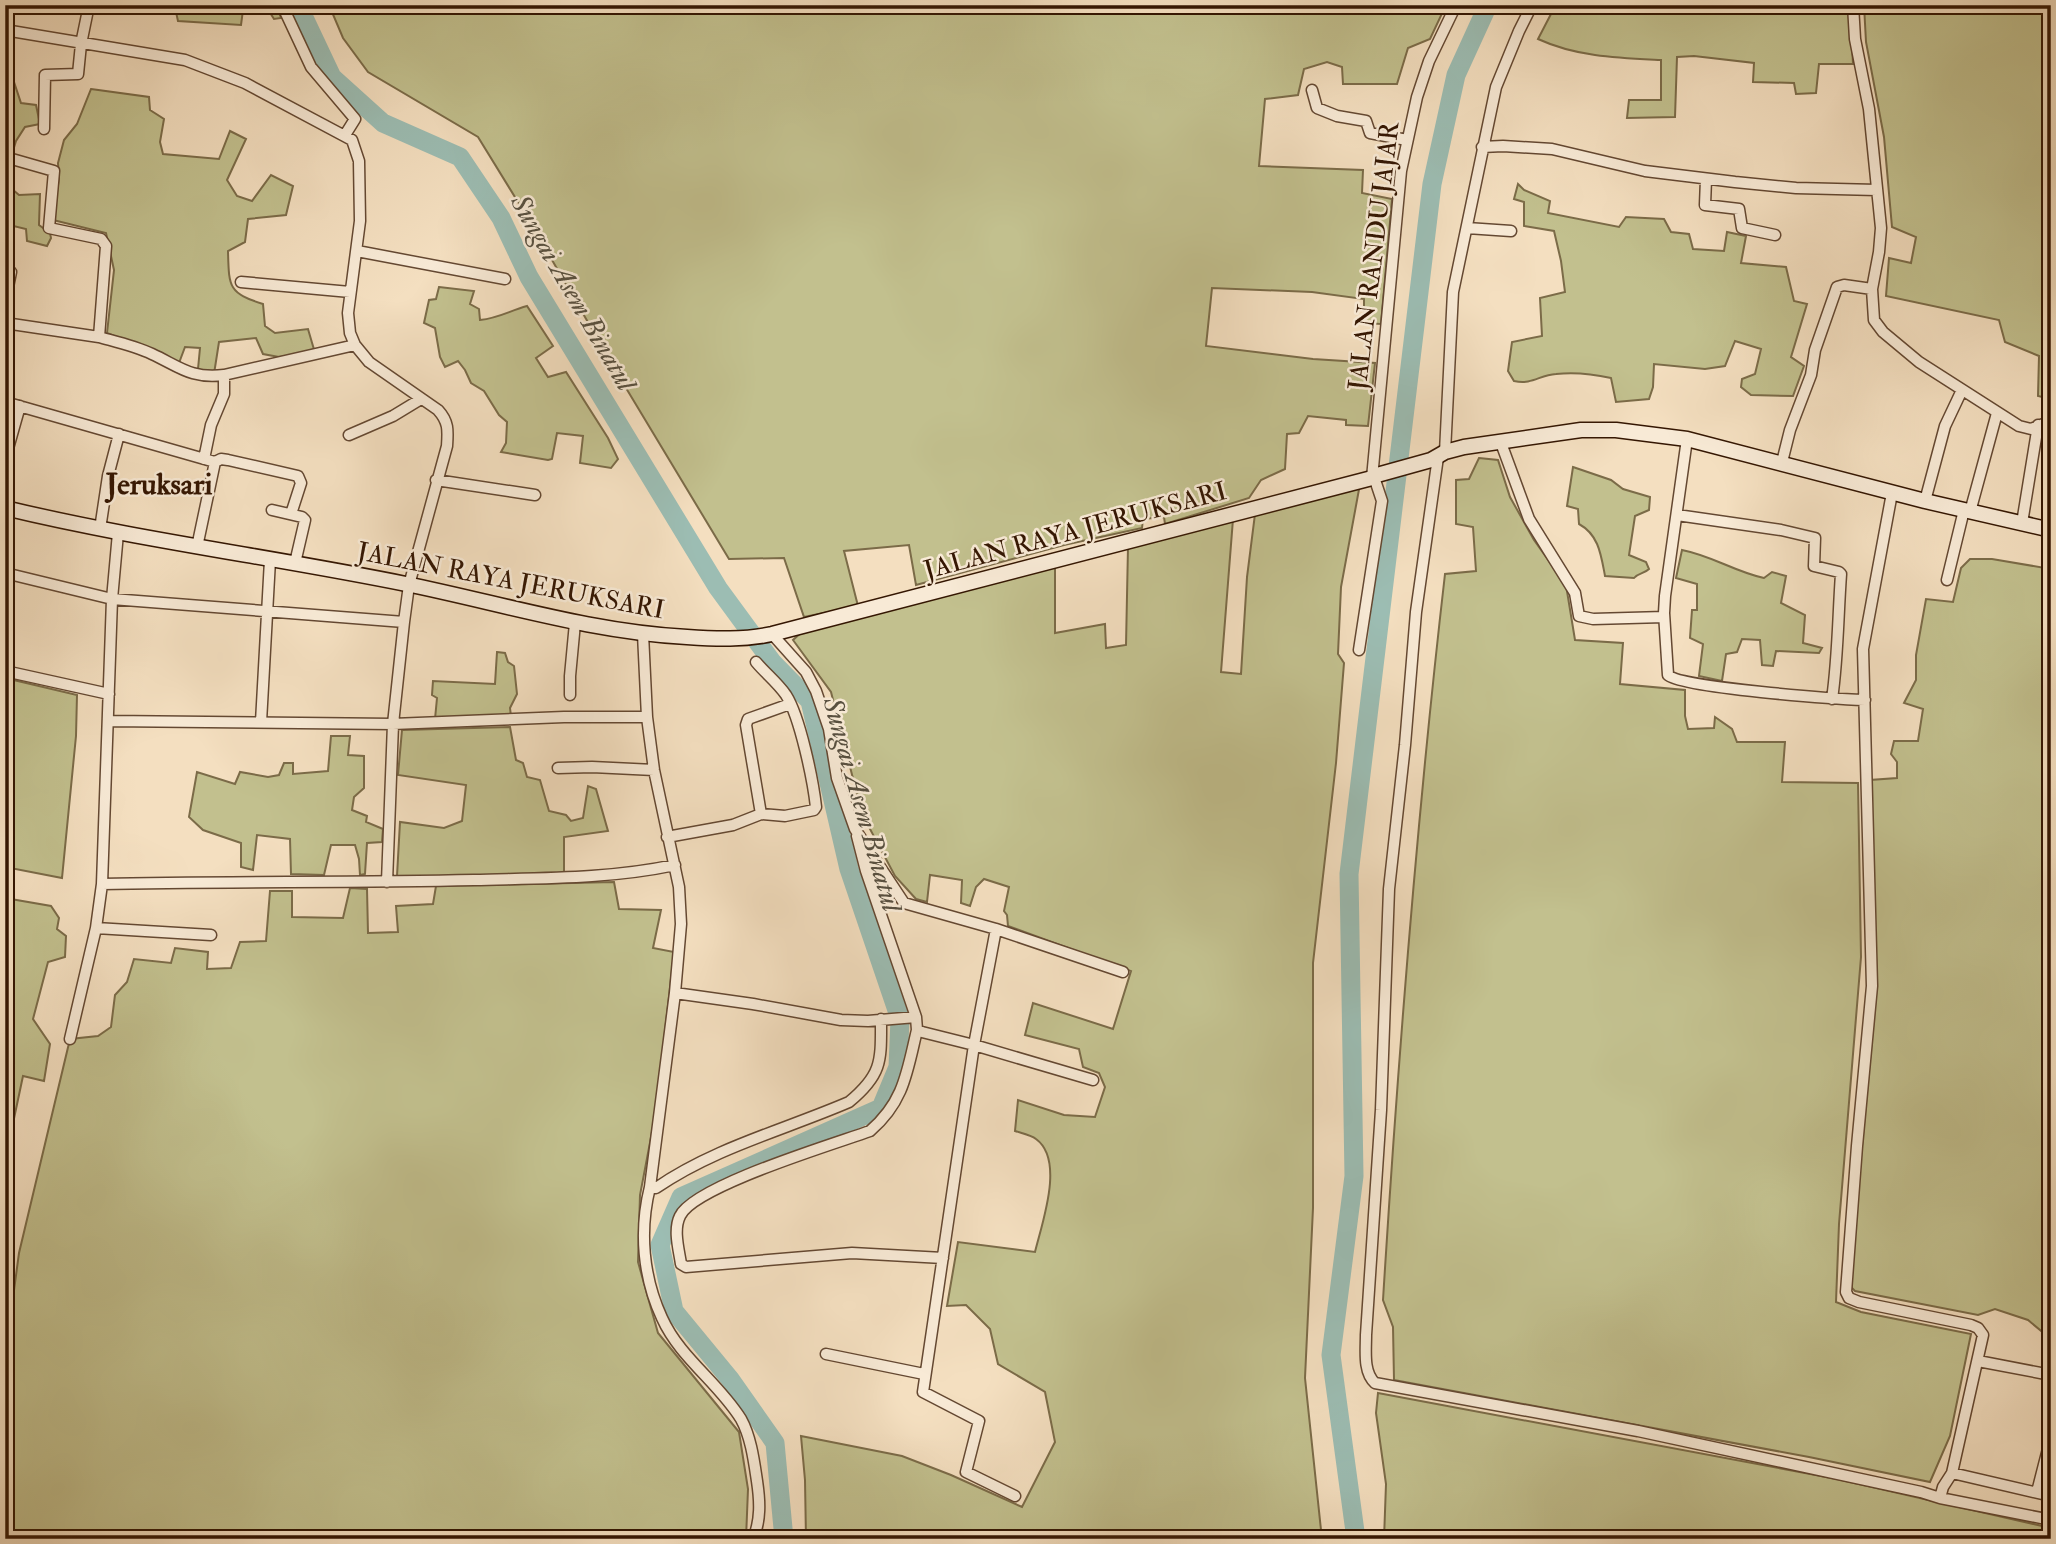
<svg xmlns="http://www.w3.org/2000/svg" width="2056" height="1544" font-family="'IM FELL Double Pica',serif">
<rect width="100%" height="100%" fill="#f4dfc0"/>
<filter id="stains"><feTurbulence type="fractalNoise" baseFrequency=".00286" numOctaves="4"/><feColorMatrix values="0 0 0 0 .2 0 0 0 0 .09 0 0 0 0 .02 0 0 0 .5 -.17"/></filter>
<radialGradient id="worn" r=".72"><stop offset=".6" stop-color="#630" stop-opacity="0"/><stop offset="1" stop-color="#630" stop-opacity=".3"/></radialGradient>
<path fill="#c2c08e" stroke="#7b6b48" stroke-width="2" d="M165,5h112l4,13 -7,1 -7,-11 -10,-2 -14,4 -2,15 -63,-4 -2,-9z
M329,5h1117l-16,34 -22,9 -11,36h-54l-1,-17 -15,-5 -23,7 -6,26 -33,4 -6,67 104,4 -1,23 30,6 -11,125 -17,-1v-24l-52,-7 -100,-4 -6,58 107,13 62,4 -7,63 -22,-1v-5l-38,-4 -9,17 -12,1 -2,35 -24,11 -12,18 -84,26 -1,-7 -21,2 -1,9 -78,17 -148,40 -7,-40 -65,6 14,55 -54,11 -20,-59 -55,1 -103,-171 -100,-173 -48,-78 -110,-65 -25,-34z
M1586,5h264l3,59h-34l-3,29 -20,1 -2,-11 -41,-1 1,-19 -60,-7 -17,1 -2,60 -48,1 2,-18h32v-40c-42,-2 -84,-3 -123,-21l13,-25 29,-5z
M1864,5h187v394l-13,-3 1,-40 -34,-14 -6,-22 -113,-24 3,-38 22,5 5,-26 -24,-10 -8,-90 -18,-95z
M5,68l5,2 11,33 15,2 4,19 -15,3 -9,14 -4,13 -7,-2z
M91,89l58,8 1,13 14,9 -4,23 3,12 56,5 11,-28 16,8 -19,41 10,16 15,5 19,-26 22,11 -7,29 -38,4 -3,23 -17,9c1,36 0,42 35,53l2,22 10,7 33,-4 7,24 -36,4 -16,-3 -7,-16 -37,4 -5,32 -16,-5 2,-21 -15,-1 -6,16 -72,-30 7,-63 -8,-37 -53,-13 6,-42 -1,-15 6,-23 13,-16z
M5,183l14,12 21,-1 -1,31 11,8 1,5 -4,8 -20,-5 -1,-12 -21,-5z
M1518,184l6,6 26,11 -2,12 71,14 7,-10 38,2 7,13 18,2 4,15 31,2 3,-19 19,4 -5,27 45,4 8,34 13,3 -16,53 13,9 -11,30 -42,-1 -10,-8 1,-8 13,-5 6,-25 -26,-8 -10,25 -20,3 -51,-5 -1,23 -4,12 -33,3 -5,-24c-18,-4 -37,-6 -55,-4 -17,1 -23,11 -42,7l-6,-10 4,-29 30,-6 -2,-38 25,-6 -4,-31 -7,-30 -30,-5v-24l-10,-3z
M439,287l35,4 -4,13 9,5 1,11c19,-2 29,-9 47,-14l26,40 -17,12 12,19 18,-5 42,66 10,21 -7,9 -31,-5 3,-27 -26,-3 -5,26 -4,1 -47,-8 5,-9 1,-21 -8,-7 -15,-24 -13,-8 -6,-13 -7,-9 -13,6 -5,-10 -5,-29 -11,-5 5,-23 7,-1z
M1479,458l19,2 12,37 24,43 32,45 9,55 48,3 -3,41 65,6v26l3,13 26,-1 1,-11 17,12 5,13h48l-3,40 76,1 3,174 -22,267 -3,78 25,10 110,22 -21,102 -20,46 -121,-25 -415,-77 -1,-53 -10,-27c15,-242 34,-484 62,-726l31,-3 -3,-44 -17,-3v-44l13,-1z
M1573,467l38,13 12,9 27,8 -1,13 -14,6 -6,39 17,7 3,7c-5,5 -11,4 -15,9l-29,-2c-4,-21 -6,-41 -26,-52l-1,-15 -11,-3z
M1360,484l-19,103 -3,67 6,9 -8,100 -23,200v245l-8,170 16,152 -2,9h-513l-1,-59 -4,-44 101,20 49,19 71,32 33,-65 -10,-50 -47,-28 -8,-35 -24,-24 -19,1 11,-64 77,10c7,-29 30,-92 1,-113 -5,-4 -15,-6 -21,-8l3,-31 46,15 31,2 10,-30 -6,-14 -16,-6 -4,-18 -54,-14 8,-32 80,26 18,-58 -123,-45 -1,-11 -3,-4 5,-24 -25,-8 -8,8 -6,19 -9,-3 1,-23 -32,-5 -3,27 -11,-3 -21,-23 -33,-62 -31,-122 -38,-52 10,-9 252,-64v66l50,-9 1,24 20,-3 2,-98 105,-28 -12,153 20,2 6,-97 8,-63z
M1682,550c31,6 53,22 82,28l8,-6 14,4 -5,27 24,12 -2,28 19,5 -3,5 -43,-2 -3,15 -11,-1 -2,-25 -18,-1 -5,13 -11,2 -4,27 -23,-5 4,-32 -13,-6 2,-28h5v-26l-21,-6z
M1970,559h22l59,10v795l-8,-1 3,-28 -18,-15 -33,-11 -17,6 -123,-24 -6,-6 28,-300 -7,-205 27,-2v-16l-6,-8 3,-13h24l5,-32 -19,-6 12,-23v-25l10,-56 27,3 8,-34z
M497,652l8,1 3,9 6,4 3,28 -7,14 1,8 -76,3 2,-21 -5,-3 1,-14 62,3z
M5,678l72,17 -1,41 -14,142 -57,-11z
M510,727l6,33 7,3 4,14 13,3 9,31 17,4 5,6 12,-3 5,-32 8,3 12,42 -44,6v36l-154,5 -13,-2 3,-54 44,6 18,-7 4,-36 -68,-10 4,-45z
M331,736h19l-2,19 16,1v32l-10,9 -2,13 15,6 -1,6 17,7 -1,13 -15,1 -2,31 -5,1 -1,-16 -4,-14h-24l-7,30 -33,-1 -1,-35 -33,-4 -4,35 -12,-3v-24l-38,-13 -14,-13 8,-45 38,12 5,-12 28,5 11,-2 5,-12h9v11l35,-3z
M614,882l5,27 42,1 -8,38 21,4 -18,159 -16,84 -2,67 20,71 81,99 9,57 -2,50h-741v-182l14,-104 51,-214 28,-3 13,-9 4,-32 12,-13 7,-23 37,4 4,-15 33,4 -1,17 24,-1 9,-26 26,-1 4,-50h22v26l51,1 7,-30 17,1 1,44 30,-1 -2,-26 37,-2 3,-18z
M5,898l46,8 8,12 -2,11 9,7 -1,21 -17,5 -15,57 17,25 -6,37 -21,-5 -18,85z
M1378,1393l459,86 214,49v11h-667l2,-55 -10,-71z"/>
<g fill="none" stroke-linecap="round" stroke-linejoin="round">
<path stroke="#9cbdb3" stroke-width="19" d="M298,5l34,72 51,46 77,34 41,61 28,59 189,311 55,75 37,38 39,168 51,150 -2,48 -17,41 -200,89 -21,48 14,66 56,68 45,64 9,96
M1356,1539l-25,-184 23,-179 -5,-302 83,-690 24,-109 32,-70"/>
<defs>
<path id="street" d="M282,5l29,62 44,52 -10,16
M1853,5l2,34 14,70 12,119 -2,24 -7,37 2,31 9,12 36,30 100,64 12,3 20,-8
M5,30l180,30 60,23 107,57 7,21 1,60 -12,92 2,20 5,12 14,17 69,48c11,12 10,21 9,36l-38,139 -5,37 -292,-23 -107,-26
M1312,90l5,18 20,8 29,5 4,12 37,7
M44,129l1,-54 33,-1 3,-30 8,-39
M1482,147l21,-1 49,3 93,22 90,11 61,6 81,2
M5,157l49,14 -5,57 52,11 5,7 -7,91 -94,-14
M1706,179l-1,26 34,4 3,19 33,7
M1467,228l44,3
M357,251l148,28
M5,266l6,6 -6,30
M241,282l109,10
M99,337c18,5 36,9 53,17 28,13 39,25 72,21l131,-30
M5,402l210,60 -18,85
M349,435l44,-19 28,-17
M1687,439l-22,157 -1,17 4,62c13,13 170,24 197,25
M1501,443l28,76 46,74 4,23 14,3 71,-2
M1445,452l8,-160 43,-205 23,-56 13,-26
M1438,457l-22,155 -11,133 -16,144 -8,221 -15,225c0,16 -3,37 9,48l263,48 283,61 19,6 3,-11 9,-14 31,-138 -5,-7 -7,-3 -112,-23 -10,-4 -3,-6 11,-146 15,-160 -9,-337 29,-156
M5,459l15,-53
M204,459l7,-34 13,-31v-19
M215,462l6,-3 7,1 70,16 3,7 -10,31
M1782,462l8,-32 21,-55 4,-25 22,-63 7,-2 28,4
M436,480l99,15
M1925,501l20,-75 17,-36
M272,510l30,7 3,3 -10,43
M1970,512l27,-99
M1677,515l104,15 34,8 -1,28 25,6 2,2c-3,42 -3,84 -9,125
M2022,523l16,-98
M100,529l8,-53 11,-42
M1947,580l17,-70
M643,634l4,83 7,53 25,117 2,37 -6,69 -25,194 6,1c58,-40 128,-58 193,-86 34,-28 32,-42 32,-83
M772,634l34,38 10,19 13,38 8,49 18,51 49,74 92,26 127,43
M1359,650l23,-149 -6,-18 -4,-5 29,-307 16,-74 12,-36 27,-56
M5,671l104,23
M570,695v-19l5,-53
M109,721l284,3 171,-7h83
M261,722l9,-162
M558,768l34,-1 62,3
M761,814l-15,-89 2,-6 42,-15
M857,836l9,35 50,146
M667,837l66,-12 28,-11 24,2 29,-6 2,-3c-3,-27 -16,-90 -30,-112 -9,-13 -21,-22 -30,-33
M387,882l6,-158 11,-102
M102,884c124,-3 248,-1 372,-4 67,-2 135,-1 201,-15
M96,928l115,7
M996,929l-22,116 -51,347 56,29 -13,51 49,24
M675,993l78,11 88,16 27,1 48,-4 1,13 5,2 52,13 119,35
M917,1030c-10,42 -13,72 -47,101 -36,13 -176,55 -190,85 -7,14 -1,34 1,48l5,3 166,-14 91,5
M70,1039l26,-111 6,-44 10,-285 6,-66
M650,1187c-11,44 -7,90 12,131 18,40 56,64 79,101 10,18 13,42 16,62 3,20 4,39 -4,58
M826,1354l98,20
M1978,1361l73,14
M1952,1473l99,23
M2037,1492l14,-55
M1940,1498l111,22"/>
<path id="secondary" d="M5,508c133,32 268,49 401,76 94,19 185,48 281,53 29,2 57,3 85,-3l600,-156 5,-3 54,-15 14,-8 19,-5 117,-17h35l71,9 238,62 126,29"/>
</defs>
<use href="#street" stroke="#644832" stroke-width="13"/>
<use href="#secondary" stroke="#341602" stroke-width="17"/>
<use href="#street" stroke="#f8ead6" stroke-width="10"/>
<use href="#secondary" stroke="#f8ead6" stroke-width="14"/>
</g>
<g text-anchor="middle" stroke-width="5" stroke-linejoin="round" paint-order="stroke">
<g font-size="26" fill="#341602" stroke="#f8ead6">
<text transform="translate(1373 256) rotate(-83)" y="9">JALAN RANDU JAJAR</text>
<text transform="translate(1075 530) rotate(-15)" y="9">JALAN RAYA JERUKSARI</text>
<text transform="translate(511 580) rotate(11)" y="9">JALAN RAYA JERUKSARI</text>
</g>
<g font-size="28" font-style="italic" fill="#585040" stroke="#f8ead6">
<text transform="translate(574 292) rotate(60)" y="10">Sungai Asem Binatul</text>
<text transform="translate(863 804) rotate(74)" y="10">Sungai Asem Binatul</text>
</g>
<g font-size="30" font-weight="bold" fill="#341602" stroke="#f8ead6">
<text x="159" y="494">Jeruksari</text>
</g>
</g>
<rect width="2056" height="1544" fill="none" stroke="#f4dfc0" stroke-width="28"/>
<rect x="7" y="7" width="2042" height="1530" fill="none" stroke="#341602" stroke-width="3.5"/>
<rect x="14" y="14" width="2028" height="1516" fill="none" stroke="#341602" stroke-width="2"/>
<rect width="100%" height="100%" filter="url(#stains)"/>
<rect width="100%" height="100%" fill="url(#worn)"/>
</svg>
